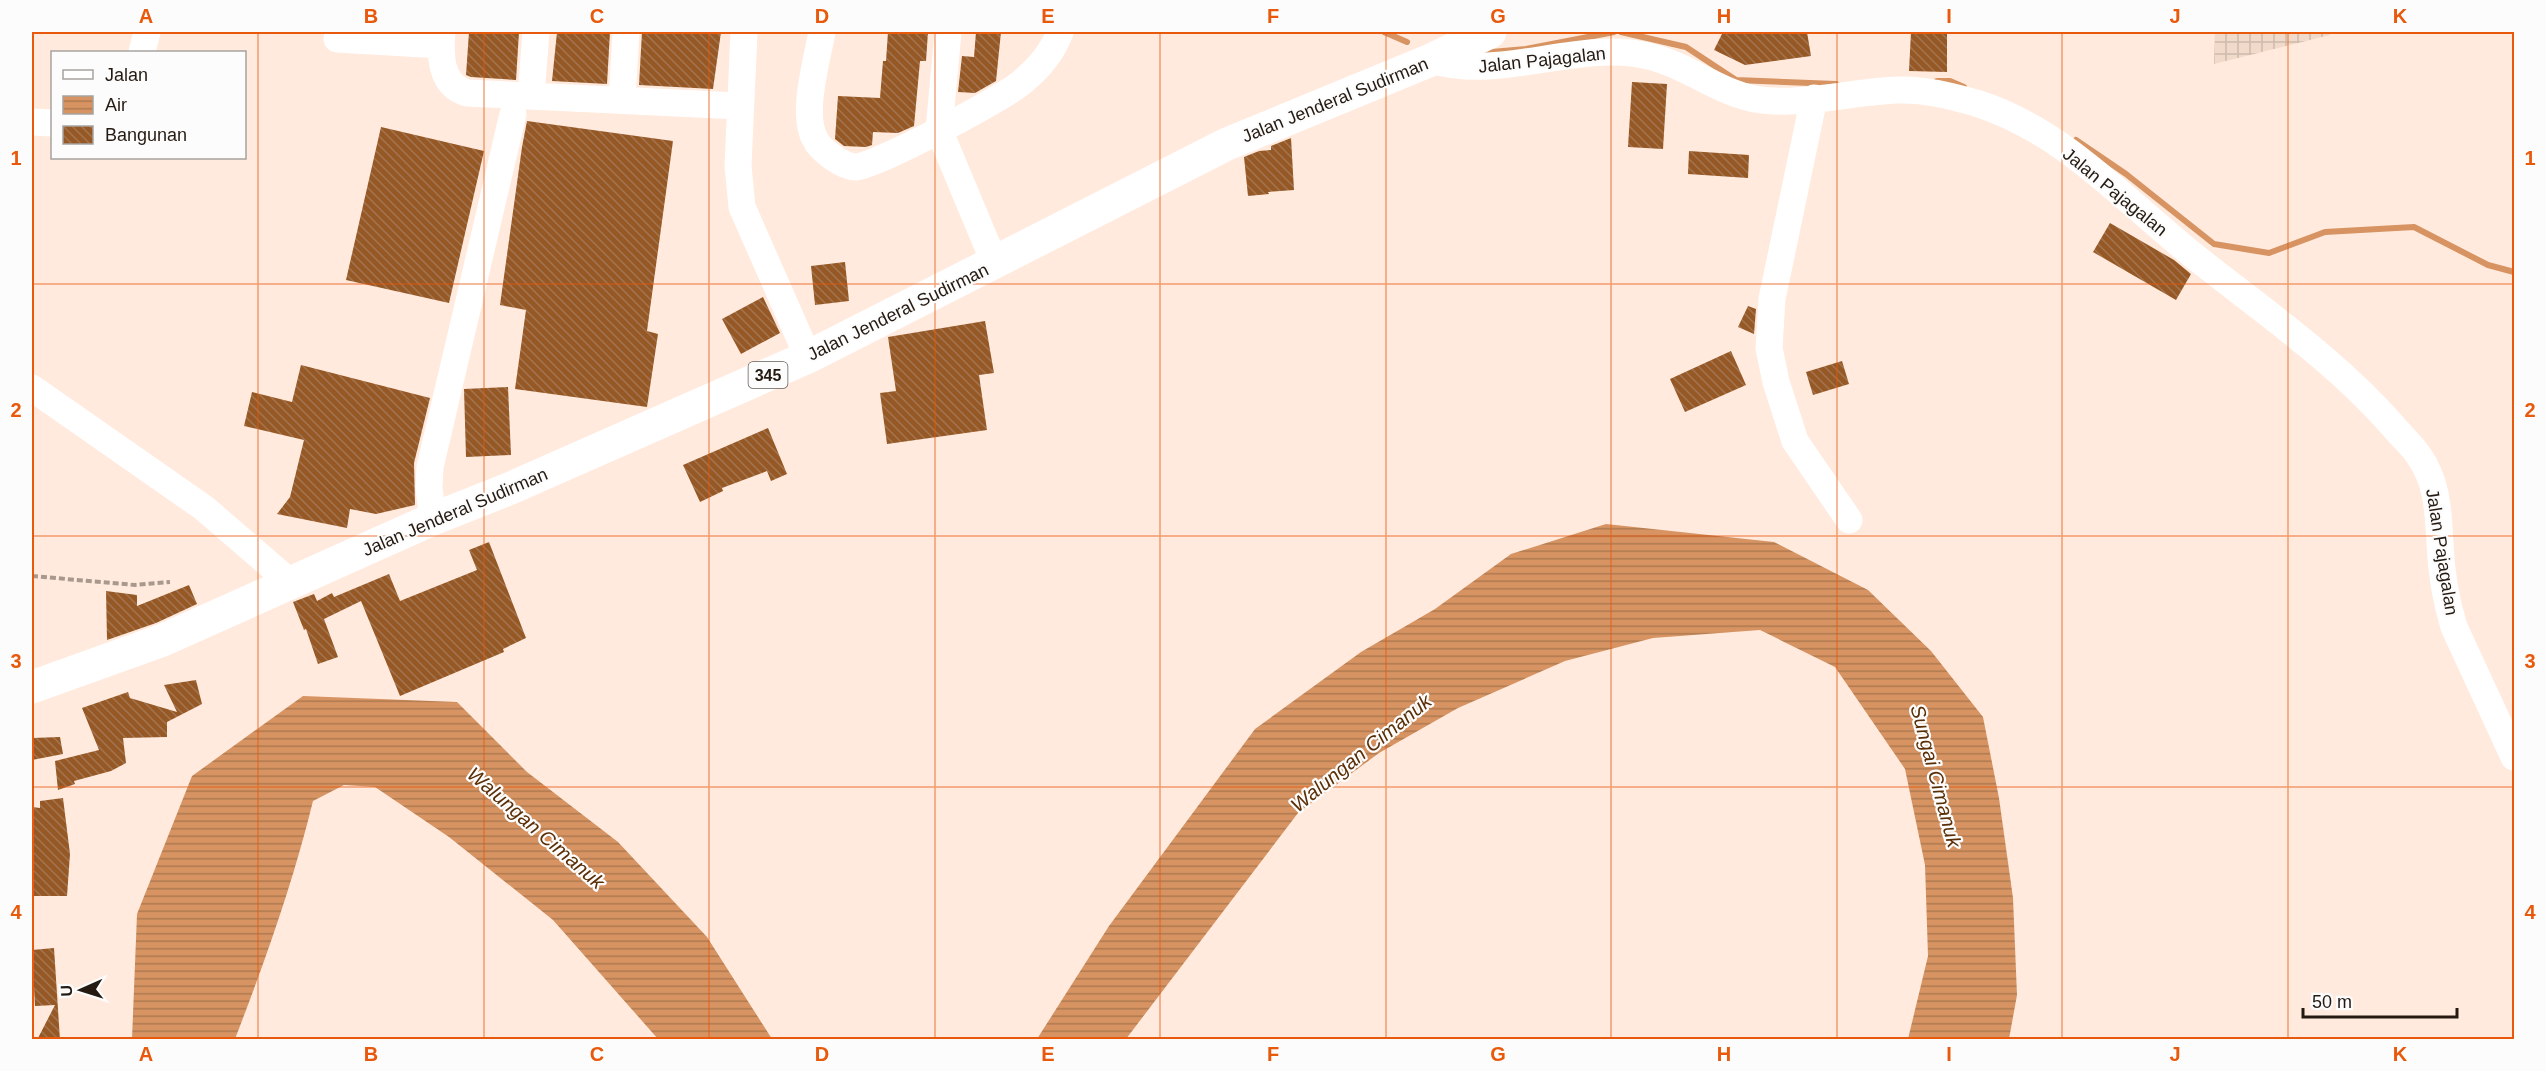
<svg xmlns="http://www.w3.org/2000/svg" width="2546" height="1071" font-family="Arial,sans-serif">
<defs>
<pattern id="industrial-grid" width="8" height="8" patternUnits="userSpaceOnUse" patternTransform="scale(1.5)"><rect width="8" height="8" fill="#f1dac9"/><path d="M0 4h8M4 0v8" fill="none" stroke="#cebaac"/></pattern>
<pattern id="water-rules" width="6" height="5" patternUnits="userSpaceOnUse" patternTransform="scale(1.5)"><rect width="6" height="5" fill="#d79462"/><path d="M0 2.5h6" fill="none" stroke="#ae784f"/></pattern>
<pattern id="building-back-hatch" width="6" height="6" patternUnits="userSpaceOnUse" patternTransform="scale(1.5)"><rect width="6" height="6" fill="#965825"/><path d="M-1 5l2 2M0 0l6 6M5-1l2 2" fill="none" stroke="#a27551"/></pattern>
</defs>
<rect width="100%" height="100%" fill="#ffeadd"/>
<path fill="url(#industrial-grid)" d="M2215,32h115v3l-116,29z"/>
<path fill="url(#water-rules)" d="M1606,524l168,18 94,48 63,61 52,66 16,81 14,100 4,97 -8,44h-101l20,-83 -3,-91 -20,-96 -70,-102 -75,-37 -107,8 -88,23 -107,47 -79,45 -81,60 -172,226h-89l72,-113 146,-197 106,-77 74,-43 76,-55z
M303,696l154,6 70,70 91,70 89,95 65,102h-114l-105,-119 -104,-83 -74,-50 -31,-2 -31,16c-20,82 -48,160 -78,238h-103l5,-125 55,-138z"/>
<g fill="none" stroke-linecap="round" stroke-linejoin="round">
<path stroke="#d79462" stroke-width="6" d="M1384,32l23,10
M1621,32l65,15 50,33 100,4
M1480,53l46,-4 88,-17
M1937,81h13l14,6
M2076,140l50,34 88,70 55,9 56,-21 89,-5 74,38 26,7"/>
</g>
<path fill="url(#building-back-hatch)" d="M469,32h50l-3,48 -45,-3 -5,-2z
M557,32h53l-3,52 -55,-3z
M642,32h79l-8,57 -74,-4z
M888,32h40l-2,29h-6l-6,65 -16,7 -25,-1 -1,13 -6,2 -22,-1 -9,-7 3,-43 42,2 3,-37h3z
M976,32h25l-5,49 -21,12 -17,-1 4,-36 12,1z
M1723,32h84l4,24 -66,9 -31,-15z
M1911,32h36v40l-38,-1z
M1632,82l35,2 -4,65 -35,-2z
M527,121l146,20 -26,190 11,3 -11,73 -132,-18 11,-79 -26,-5 22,-158z
M381,127l103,24 -35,152 -103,-23z
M1291,138l3,52 -26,2 1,2 -21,2 -4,-39 15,-6 12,-1v-4z
M1689,151l60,4 -1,23 -60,-4z
M2110,223l64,37 17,14 -15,26 -83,-48z
M845,262l4,39 -34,4 -4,-39z
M763,297l17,36 -39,21 -19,-35z
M1748,306l8,3 -2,25 -16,-7z
M985,321l9,52 -15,2 8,55 -100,14 -7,-51 16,-2 -8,-54z
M1731,351l15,34 -61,27 -15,-33z
M1842,361l7,23 -36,11 -7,-23z
M301,365l129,33 -16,65 1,42 -39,9 -26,-5 -3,19 -70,-14 13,-17 14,-57 -60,-14 8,-34 40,10z
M508,387l3,68 -45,2 -2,-68z
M768,428l19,46 -16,7 -4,-10 -45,17 1,3 -23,11 -17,-37z
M489,542l37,96 -23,11 1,3 -104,44 -39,-95 -37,18 14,38 -20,7 -12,-35 -2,1 -11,-28 21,-8 3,7 15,-8 2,4 55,-23 11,27 77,-31 -8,-20z
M189,585l8,19 -41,19 -49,17 -1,-49 31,4v11z
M196,680l6,24 -35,18v15l-44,1 3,25 -15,8 -37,10 1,3 -17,6 -3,-29 44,-11 -17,-42 46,-16 2,6 47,14 -13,-27z
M60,737l3,17 -31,6v-22z
M63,798l7,56 -3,42h-35v-89l8,1v-7z
M54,948l6,92h-23l18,-35 -20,1 -3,-56z"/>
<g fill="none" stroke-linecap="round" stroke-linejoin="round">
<path stroke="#a9988d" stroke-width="4" stroke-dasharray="6 3" stroke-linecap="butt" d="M32,576l103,9 35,-3"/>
<path stroke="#fff" stroke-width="27" d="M442,32c-2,23 -2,53 25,61l272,13
M744,32l-6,134 4,41 66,150
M822,32c-5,28 -21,82 -7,107 5,11 28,28 41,28 20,-1 148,-69 166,-85 16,-13 31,-31 38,-50
M948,32l-9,98 56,134
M337,39l104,6
M142,52l5,-20
M1431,60c73,22 147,-22 221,-3 36,9 66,35 103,42 41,8 101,-8 143,-9 26,-1 53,6 78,13 87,27 149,98 218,153 69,55 141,104 199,170 8,10 19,19 26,30 19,27 19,56 21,87 1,28 6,58 14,84l60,130
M531,96l5,-64
M1814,98l-42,201 -3,49 7,34 19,59 54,79
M622,99l4,-67
M32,122l20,1
M32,388l172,120 87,75
M433,519l-4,-31 1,-21 83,-353"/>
<path stroke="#fff" stroke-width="33" d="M32,687l131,-47 270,-121 78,-31 297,-131 419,-213 204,-84 59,-28"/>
</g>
<path fill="none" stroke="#e8590c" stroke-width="1.5" stroke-opacity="0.55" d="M258,32v1008M484,32v1008M709,32v1008M935,32v1008M1160,32v1008M1386,32v1008M1611,32v1008M1837,32v1008M2062,32v1008M2288,32v1008M32,284h2482M32,536h2482M32,787h2482"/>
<g text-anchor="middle" stroke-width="4.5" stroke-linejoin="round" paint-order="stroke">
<rect fill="#fcfcfc" stroke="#665e58" stroke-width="1.5" x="748.5" y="362" width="39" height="26" rx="4.5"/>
<g font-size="16" font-weight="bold" fill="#251a12">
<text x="768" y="381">345</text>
</g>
<g font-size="18" fill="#251a12" stroke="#fcfcfc">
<text transform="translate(1542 60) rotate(-6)" y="6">Jalan Pajagalan</text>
<text transform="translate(1335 100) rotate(-22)" y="6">Jalan Jenderal Sudirman</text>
<text transform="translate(2115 192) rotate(39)" y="6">Jalan Pajagalan</text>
<text transform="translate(898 312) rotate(-26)" y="6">Jalan Jenderal Sudirman</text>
<text transform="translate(455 512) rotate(-23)" y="6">Jalan Jenderal Sudirman</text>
<text transform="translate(2442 552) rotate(81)" y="6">Jalan Pajagalan</text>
</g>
<g font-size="20" font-style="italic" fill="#5b2f06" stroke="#fcfcfc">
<text transform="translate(1361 753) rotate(-39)" y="7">Walungan Cimanuk</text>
<text transform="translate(1936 776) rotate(75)" y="7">Sungai Cimanuk</text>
<text transform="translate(536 828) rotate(41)" y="7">Walungan Cimanuk</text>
</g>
</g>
<rect width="2546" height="1071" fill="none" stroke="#fcfcfc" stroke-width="66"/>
<rect x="51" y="51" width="195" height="108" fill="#fcfcfc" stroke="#a6a29e" stroke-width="1.5"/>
<rect x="63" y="70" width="30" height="9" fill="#ffffff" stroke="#a6a29e" stroke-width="1.5"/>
<text x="105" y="81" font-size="18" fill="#251a12">Jalan</text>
<rect x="63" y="96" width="30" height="18" fill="url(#water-rules)" stroke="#a6a29e" stroke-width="1.5"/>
<text x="105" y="111" font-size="18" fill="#251a12">Air</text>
<rect x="63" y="126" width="30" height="18" fill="url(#building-back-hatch)" stroke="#a6a29e" stroke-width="1.5"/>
<text x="105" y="141" font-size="18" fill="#251a12">Bangunan</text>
<g transform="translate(81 990) rotate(267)" stroke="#fcfcfc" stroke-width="4.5" paint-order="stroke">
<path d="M0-4.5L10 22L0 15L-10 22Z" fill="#251a12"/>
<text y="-9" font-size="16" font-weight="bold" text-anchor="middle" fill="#251a12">U</text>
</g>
<path d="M2303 1008v9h154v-9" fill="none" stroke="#251a12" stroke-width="3"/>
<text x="2312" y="1008" font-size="18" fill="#251a12" stroke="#fcfcfc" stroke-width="4.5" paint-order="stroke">50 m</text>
<rect x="33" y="33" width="2480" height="1005" fill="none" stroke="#e8590c" stroke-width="2"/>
<g font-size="20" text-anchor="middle" font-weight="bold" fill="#e8590c">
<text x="146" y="23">A</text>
<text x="371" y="23">B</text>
<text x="597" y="23">C</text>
<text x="822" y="23">D</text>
<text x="1048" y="23">E</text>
<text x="1273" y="23">F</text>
<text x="1498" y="23">G</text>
<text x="1724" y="23">H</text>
<text x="1949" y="23">I</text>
<text x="2175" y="23">J</text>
<text x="2400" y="23">K</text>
<text x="16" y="165">1</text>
<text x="2530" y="165">1</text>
<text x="16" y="417">2</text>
<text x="2530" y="417">2</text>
<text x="16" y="668">3</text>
<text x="2530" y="668">3</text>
<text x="16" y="919">4</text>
<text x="2530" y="919">4</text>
<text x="146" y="1061">A</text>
<text x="371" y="1061">B</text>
<text x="597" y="1061">C</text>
<text x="822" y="1061">D</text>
<text x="1048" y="1061">E</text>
<text x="1273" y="1061">F</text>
<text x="1498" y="1061">G</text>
<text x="1724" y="1061">H</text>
<text x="1949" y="1061">I</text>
<text x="2175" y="1061">J</text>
<text x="2400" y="1061">K</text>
</g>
</svg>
